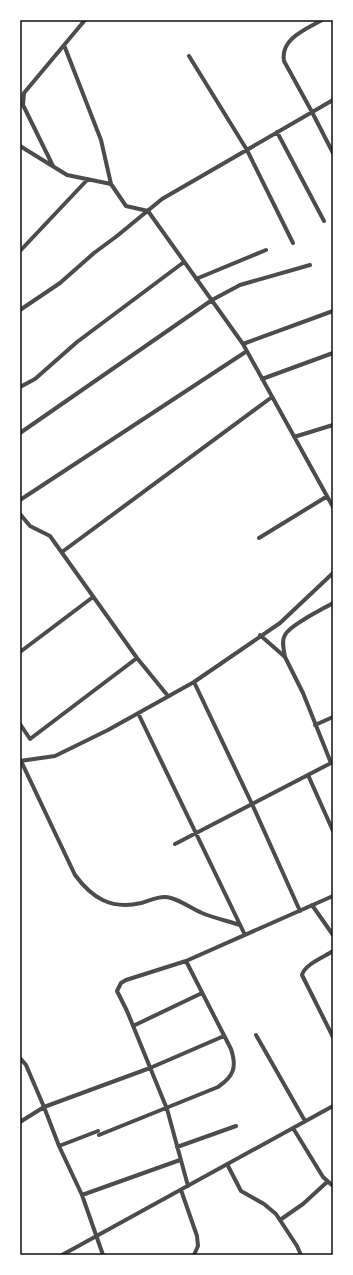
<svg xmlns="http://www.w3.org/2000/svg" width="353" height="1275" font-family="'Source Sans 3',sans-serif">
<rect width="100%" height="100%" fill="#fff"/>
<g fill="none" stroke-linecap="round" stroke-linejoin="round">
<path stroke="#4c4c4c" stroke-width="4" d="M322,20c-16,9 -42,19 -38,41l28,51 21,41
M64,45l37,95 10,44
M189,56l58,94 46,93
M277,132l47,89
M20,146l47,29 44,9 15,22 22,5 95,133 90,163
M53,166l-30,-61 1,-12 61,-73
M20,251l68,-72
M196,279l70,-29
M20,310l40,-27 34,-30 23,-17 45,-37 171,-99
M243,344l90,-33
M262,379l71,-26
M20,387l15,-8 42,-37 107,-80
M20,433l192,-133 28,-15 70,-20
M294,437l39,-12
M20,500l227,-149
M20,514l10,12 20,10 87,122 31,38
M259,538l67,-41
M62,552l210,-155
M20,652l73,-55
M285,657c-1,-7 -4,-16 0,-22 5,-10 38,-26 48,-32
M194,682l58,122 48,107
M138,713l107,222
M20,724l10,15 107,-81
M315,725l18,-8
M20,761l35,-5 53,-26 86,-48 86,-59 53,-50
M21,761l54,114c17,23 36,35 66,28 10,-3 20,-8 30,-5 11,3 21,11 31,15 12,5 26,8 38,12
M308,775l25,56
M175,844l156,-81 -28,-70 -18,-36 -25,-22
M312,905l21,30
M333,951c-9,6 -28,13 -31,24l31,62
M133,1026l69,-33
M256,1035l49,86
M20,1058l6,7 18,42 15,39 23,49 21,60
M20,1122l24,-15 106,-39 74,-32
M293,1128l30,49 10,9
M99,1135l119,-48c16,-11 19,-20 13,-38l-45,-88
M59,1146l39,-15
M177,1147l59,-21
M227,1164l14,27 23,13 12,10 21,32 4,9
M188,1186l-21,-77 -40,-98 -10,-20 4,-8 5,-3 60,-19 147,-65
M181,1190l16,46 1,10 -4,9
M82,1195l98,-35
M280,1220l23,-16 24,-22
M62,1255l271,-149"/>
</g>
<rect width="353" height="1275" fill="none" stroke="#ffffff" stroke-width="42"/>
<rect x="21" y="21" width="311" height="1233" fill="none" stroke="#111" stroke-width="1.5"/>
</svg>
